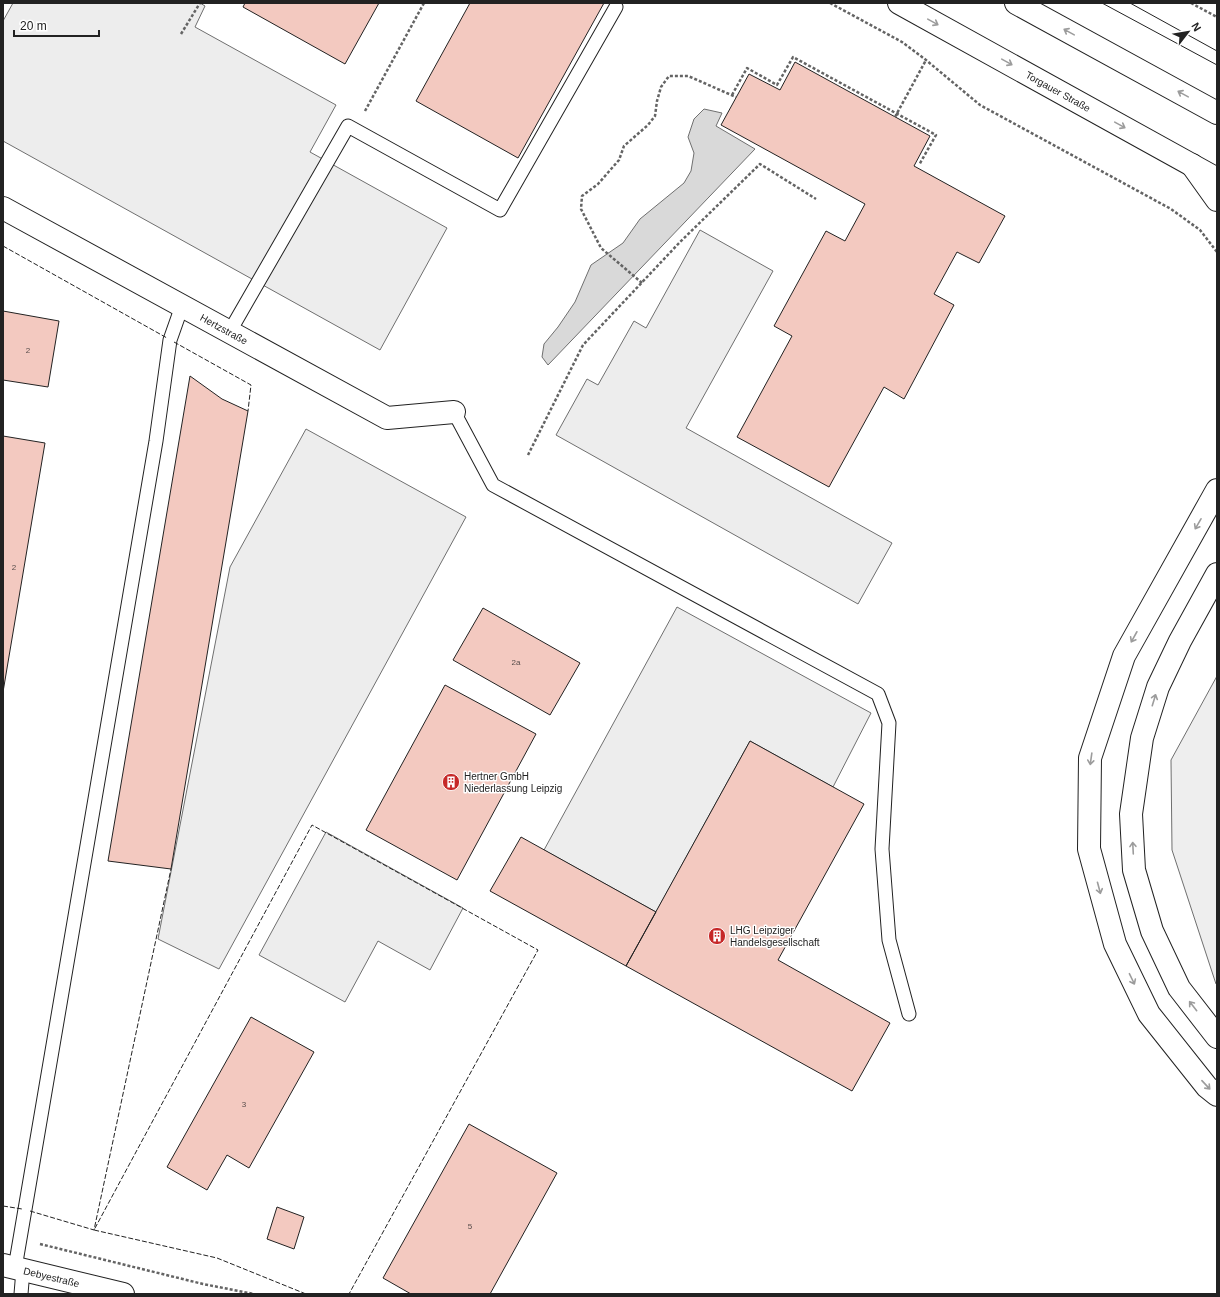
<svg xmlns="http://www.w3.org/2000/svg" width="1220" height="1297" font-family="Arial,sans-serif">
<rect width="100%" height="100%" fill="#fff"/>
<path fill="#eee" stroke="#6f6f6f" d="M1217,676v309l-1,-1 -44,-134 -1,-90z"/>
<path fill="#ededed" stroke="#6f6f6f" d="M13,3h187l5,3 -10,21 141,78 -26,47 137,76 -67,122 -377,-209v-120z
M700,230l73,41 -87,157 206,115 -34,61 -302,-169 31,-56 11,6 36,-64 12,7z
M306,429l160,88 -247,452 -61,-30 72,-372z
M677,607l194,106 -38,74 -83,-46 -94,171 -112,-62z
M326,832l137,76 -33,62 -52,-29 -33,61 -86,-47z"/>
<path fill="#d9d9d9" stroke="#6f6f6f" d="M704,109l18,4 -6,13 39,23 -207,216 -6,-8 2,-13 14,-17 17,-25 16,-37 32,-22 17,-24 44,-36 7,-12 3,-18 -6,-16 6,-18z"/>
<path fill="#f3c9c0" stroke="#222" d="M245,3h134l-34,61 -102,-57z
M470,3h134l-86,155 -102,-57z
M795,62l135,74 -16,30 91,50 -26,47 -22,-11 -23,42 20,11 -50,94 -20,-12 -55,100 -92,-50 55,-101 -18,-10 52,-95 19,10 20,-37 -144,-79 28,-51 31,16z
M3,311l56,10 -11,66 -45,-7z
M190,376l32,23 26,12 -77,458 -63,-8z
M3,436l42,7 -42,249z
M483,608l97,55 -30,52 -97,-55z
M445,685l91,49 -79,146 -91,-50z
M750,741l114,63 -86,156 112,63 -38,68 -226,-125z
M521,837l135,75 -30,54 -136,-75z
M251,1017l63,35 -65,116 -22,-13 -20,35 -40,-23z
M469,1124l88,49 -67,121h-79l-28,-16z
M277,1207l27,10 -10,32 -27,-10z"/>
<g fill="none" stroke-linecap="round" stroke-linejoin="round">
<defs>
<path id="lane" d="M230,331l118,-205 152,84 116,-203
M454,412l39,73 385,209 11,29 -7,126 7,91 20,74
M15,1268l141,-827 14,-101 12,-34
M21,1294l2,-24"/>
<g id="street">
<path id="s1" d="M3,208l384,210 67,-6"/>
<path id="s2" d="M3,1265l120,29"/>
</g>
<g id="primary">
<path id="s3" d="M899,3l318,176"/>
<path d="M1016,3l201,110"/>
</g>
<path id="highway" d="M1192,165l25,35
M1217,490l-93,166 -34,102 -1,91 26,95 34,70 58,73 10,8
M1217,574l-37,67 -22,46 -16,51 -11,76 3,56 18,61 27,57 38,49"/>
</defs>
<use href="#lane" stroke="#222" stroke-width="15"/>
<use href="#street" stroke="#222" stroke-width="24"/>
<use href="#primary" stroke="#222" stroke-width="24"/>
<use href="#highway" stroke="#222" stroke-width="24"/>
<path stroke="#646464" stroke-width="2.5" stroke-dasharray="3 2" stroke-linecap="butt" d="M830,3l72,39 24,18 54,45 191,104 29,21 17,22
M1191,3l26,14
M181,34l19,-31
M732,95l15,-27 30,17 16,-28 143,78 -17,30
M365,111l59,-108
M895,117l31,-57
M642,283l-41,-35 -20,-39 1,-13 16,-12 21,-24 5,-14 24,-21 7,-9 2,-15 4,-14 8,-11h19l48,21
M528,455l55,-110 97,-103 80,-78 56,35
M40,1244l163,40 51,10"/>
<use href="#lane" stroke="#fff" stroke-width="13"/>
<use href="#street" stroke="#fff" stroke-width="22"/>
<use href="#primary" stroke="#fff" stroke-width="22"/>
<use href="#highway" stroke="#fff" stroke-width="22"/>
<path stroke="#222" stroke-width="1" d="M1102,3l115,62
M1130,3l87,48"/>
<path stroke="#222" stroke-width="1" stroke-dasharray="5 2" stroke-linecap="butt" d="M3,246l164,92
M174,342l77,43 -3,26
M3,1206l19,3
M30,1211l64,19 77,-361
M306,1294l-89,-36 -123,-28 218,-405 226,125 -189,344"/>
</g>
<defs><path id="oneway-shaft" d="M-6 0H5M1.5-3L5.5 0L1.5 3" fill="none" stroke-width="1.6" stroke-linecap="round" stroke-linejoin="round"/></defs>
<g stroke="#9c9c9c">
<use href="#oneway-shaft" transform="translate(933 22) rotate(29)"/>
<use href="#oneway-shaft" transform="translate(1069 32) rotate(-151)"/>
<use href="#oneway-shaft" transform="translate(1007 62) rotate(29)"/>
<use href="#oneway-shaft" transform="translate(1183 94) rotate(-151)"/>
<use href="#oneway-shaft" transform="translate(1120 125) rotate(29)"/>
<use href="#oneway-shaft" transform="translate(1198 524) rotate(120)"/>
<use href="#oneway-shaft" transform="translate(1134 637) rotate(119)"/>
<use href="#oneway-shaft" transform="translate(1154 700) rotate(-73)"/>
<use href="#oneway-shaft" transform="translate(1091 759) rotate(98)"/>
<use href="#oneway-shaft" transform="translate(1133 848) rotate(-93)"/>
<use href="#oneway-shaft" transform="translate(1099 888) rotate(75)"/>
<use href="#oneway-shaft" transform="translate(1132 979) rotate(64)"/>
<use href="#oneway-shaft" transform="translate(1193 1006) rotate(-128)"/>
<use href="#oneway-shaft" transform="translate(1206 1085) rotate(47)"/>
</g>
<defs>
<symbol id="building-disc" viewBox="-11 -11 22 22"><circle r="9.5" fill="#c62828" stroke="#fff"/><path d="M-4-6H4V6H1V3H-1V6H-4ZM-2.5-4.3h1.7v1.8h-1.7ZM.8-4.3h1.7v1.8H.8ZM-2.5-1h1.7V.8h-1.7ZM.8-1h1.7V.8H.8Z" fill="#fff"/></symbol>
</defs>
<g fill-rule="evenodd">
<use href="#building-disc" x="441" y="772" width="20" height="20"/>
<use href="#building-disc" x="707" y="926" width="20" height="20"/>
</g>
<g text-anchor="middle" stroke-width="3" stroke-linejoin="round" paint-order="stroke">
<g font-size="8" fill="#564c4a">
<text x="28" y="353">2</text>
<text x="14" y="570">2</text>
<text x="516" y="665">2a</text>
<text x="244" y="1107">3</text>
<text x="470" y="1229">5</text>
</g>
<g font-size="10" fill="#222" stroke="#fff">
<text dy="4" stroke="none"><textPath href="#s3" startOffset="182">Torgauer Straße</textPath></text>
<text dy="4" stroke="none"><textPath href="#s1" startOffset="252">Hertzstraße</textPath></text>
<text dy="4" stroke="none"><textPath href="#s2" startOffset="50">Debyestraße</textPath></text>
</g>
<g font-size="10" fill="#222" stroke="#fff" text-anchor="start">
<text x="464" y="780">Hertner GmbH<tspan x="464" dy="12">Niederlassung Leipzig</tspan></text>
<text x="730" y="934">LHG Leipziger<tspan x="730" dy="12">Handelsgesellschaft</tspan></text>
</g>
</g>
<rect width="1220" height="1297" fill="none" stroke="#222222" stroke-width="8"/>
<g transform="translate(1188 32) rotate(59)" stroke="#ffffff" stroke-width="3" paint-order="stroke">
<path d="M0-3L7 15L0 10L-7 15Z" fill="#222222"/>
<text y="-6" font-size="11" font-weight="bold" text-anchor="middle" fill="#222222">N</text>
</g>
<path d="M14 30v6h85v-6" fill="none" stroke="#222222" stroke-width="2"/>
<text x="20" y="30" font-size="12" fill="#222222" stroke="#ffffff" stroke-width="3" paint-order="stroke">20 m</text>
</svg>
